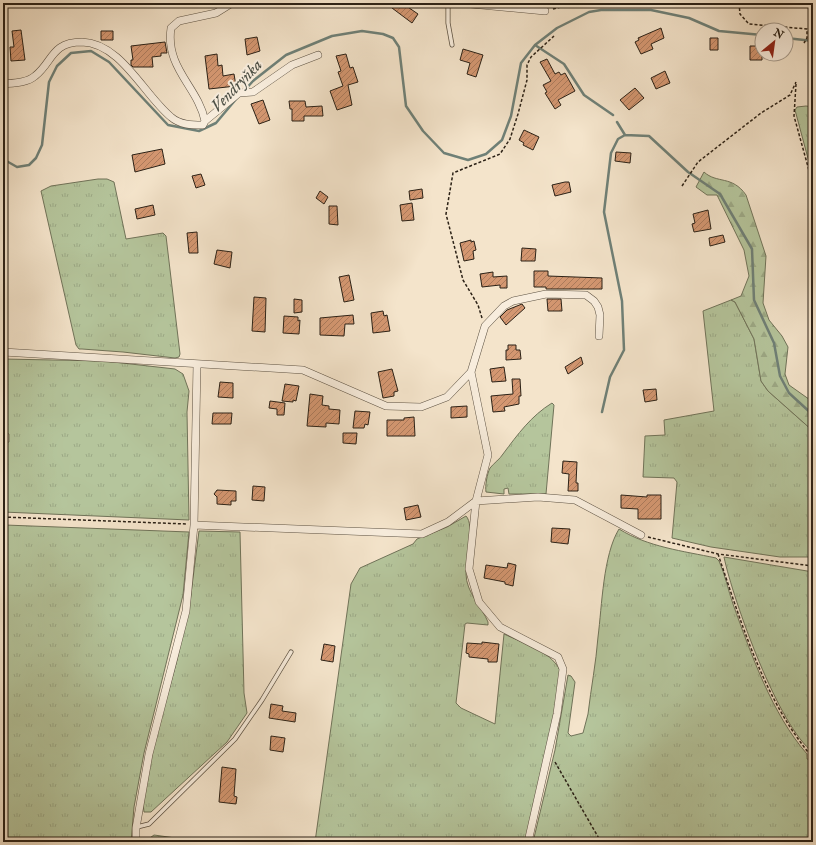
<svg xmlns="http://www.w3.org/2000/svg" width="816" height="845" font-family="'IM FELL English',serif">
<defs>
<pattern id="grass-tufts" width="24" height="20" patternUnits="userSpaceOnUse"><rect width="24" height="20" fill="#b5c59c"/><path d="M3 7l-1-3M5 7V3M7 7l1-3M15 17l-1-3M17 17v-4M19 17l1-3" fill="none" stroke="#9ca986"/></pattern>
<pattern id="forest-firs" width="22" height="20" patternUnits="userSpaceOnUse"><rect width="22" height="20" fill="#b5c59c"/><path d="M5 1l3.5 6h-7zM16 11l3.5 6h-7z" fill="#9ca986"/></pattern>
<pattern id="building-hatch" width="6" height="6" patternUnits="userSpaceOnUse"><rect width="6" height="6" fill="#d49771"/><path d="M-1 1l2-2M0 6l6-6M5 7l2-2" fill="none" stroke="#ac7b5c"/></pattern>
</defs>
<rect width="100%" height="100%" fill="#f4e4cb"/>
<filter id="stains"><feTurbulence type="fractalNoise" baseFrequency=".005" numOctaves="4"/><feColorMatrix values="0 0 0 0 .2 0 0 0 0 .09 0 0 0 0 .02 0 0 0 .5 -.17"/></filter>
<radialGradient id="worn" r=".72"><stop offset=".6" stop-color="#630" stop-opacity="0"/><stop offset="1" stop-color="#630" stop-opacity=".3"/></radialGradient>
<path fill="url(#grass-tufts)" stroke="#707359" d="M806,106l7,1v70l-18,-67 2,-3z
M98,179h9l7,3 12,57 37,-6 3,3 14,118 -1,3 -4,1 -52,-6 -41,-3h-3l-3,-4 -35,-154 10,-5z
M731,300l4,2 19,37 7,42 7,10 45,40v126h-33l-69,-10 -39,-9 5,-56 -3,-4 -31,-1 2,-41 20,-1 -1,-15 50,-9 -11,-100z
M3,359l101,2 71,8 8,5 6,17 -2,21 2,108 -186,-8v-69l6,-1v-8l-6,-2z
M552,403l2,2 -8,89h-37l-1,-6 -4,1v5l-18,-2c-1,-6 1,-18 4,-24 4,-5 10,-9 13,-14 15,-20 28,-38 49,-51z
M466,516c9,9 0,45 0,58 0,18 16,33 22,48v3l-21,-2 -2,1 -9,79 5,5 34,16 9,-90c19,9 45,16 56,36l-8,64 -27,108h-210l36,-258 9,-16 53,-24 4,-5 30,-12z
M5,525l184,7 -6,63 -39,158 -10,54 -3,35h-128v-304z
M619,529c29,18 64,22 97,29l3,3c6,13 9,29 14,43 18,50 39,110 74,150v5l6,1v82h-251l-1,-4 -2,4h-26l22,-92 13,-75 3,1 4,6 -7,51 3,3 12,-3 5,-19c3,-26 8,-51 10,-77 4,-31 5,-82 21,-108z
M199,531l41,1 4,161 3,20 -20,29 -76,70h-7l-1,-9 10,-55 24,-88 13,-58z
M724,557l89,15v180c-34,-24 -80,-152 -89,-195z
M154,835l50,7h-60z"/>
<path fill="url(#forest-firs)" stroke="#707359" d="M704,172c13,12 28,3 42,23l20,61 -3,47 6,17 13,16 6,11 -3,27 4,11 24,17v29l-45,-40 -7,-10 -7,-42 -19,-37 -4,-2 10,-4 8,-20 -5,-26 -27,-55h-10l-11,-8z"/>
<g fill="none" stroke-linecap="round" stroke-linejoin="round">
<path stroke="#6f8077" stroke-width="2.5" d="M786,38l27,3
M535,45l29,19 20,31 29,20
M243,92l10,-11 33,-26 46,-19 30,-5 21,3 10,4 6,9 7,59 17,25 21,22 24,7 18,-6 16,-14 9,-24 10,-53 14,-18 22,-17 32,-16 12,-2h50l38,8 30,13 43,4
M617,122l8,13 24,1 39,36 32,22 32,55 2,51 20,43 6,33 9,17 24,22
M3,159l14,8 12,-2 7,-7 6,-13 7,-63 8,-16 14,-13 20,-2 18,11 59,63 31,6 17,-8 21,-25
M602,412l8,-35 14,-27 -2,-49 -18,-89 7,-59 7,-14 7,-4"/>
</g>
<path fill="url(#building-hatch)" stroke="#2b2116" d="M395,3h7l16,11 -6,9 -20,-15z
M661,28l3,10 -13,6 2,5 -12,5 -6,-12 4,-2 -1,-2z
M21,30l4,30 -14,1 -1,-14h4l-2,-16z
M101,31h12v9h-12z
M257,37l3,14 -13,4 -2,-16z
M710,38h8v12h-8z
M165,42l2,11h-6v3l-9,1 1,10h-20l-2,-2v-5h2l-2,-14z
M750,46h12v14h-12z
M463,49l20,6 -7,22 -9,-3 3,-11 -10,-3z
M217,54l1,12 4,-1 1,11 11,-2 2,12 -27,3 -4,-33z
M346,54l4,14 3,-1 5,15 -10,3 4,20 -15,5 -7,-19 13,-5 -5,-14 3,-1 -5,-15z
M547,59l8,15 4,-2 2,3 4,-2 10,18 -17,9 3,5 -6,4 -10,-16 2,-1 -4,-7 8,-4 -11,-19z
M665,71l5,12 -14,6 -5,-11z
M635,88l9,10 -15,12 -9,-10z
M263,100l7,20 -11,4 -8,-20z
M289,101h16l1,6 16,-1 1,10h-19v5h-12v-12h-2z
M524,130l15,7 -6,13 -10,-5 1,-2 -5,-3z
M162,149l3,15 -30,8 -3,-17z
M616,152l15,1 -1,10 -15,-2z
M201,174l4,11 -9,3 -4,-12z
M565,182h4l2,10 -16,4 -3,-11z
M422,189l1,9 -13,2 -1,-9z
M320,191l8,6 -4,7 -8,-6z
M412,203l2,17 -12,1 -2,-16z
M153,205l2,10 -18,4 -2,-10z
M329,206h8l1,19 -9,-1z
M708,210l3,19 -17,3 -2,-8 3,-1 -2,-9z
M197,232l1,21h-9l-2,-20z
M723,235l2,7 -15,4 -1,-8z
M471,240v2l3,-1 2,9 -3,1 1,8 -10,2 -4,-18z
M522,248l14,1 -1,12h-14z
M217,250l15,2 -2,16 -16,-4z
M534,271h14v5l54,2v11h-56v-2h-12z
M493,272v5l14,-1v12h-7v-3l-18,2 -2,-13z
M349,275l5,25 -10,2 -5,-25z
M254,297l12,1 -1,34 -13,-1z
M294,299l8,1v12l-8,1z
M547,299h14l1,12h-14z
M522,304l3,4 -19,17 -6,-8 7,-7z
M383,311l1,5 3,-1 3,16 -17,2 -2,-20z
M353,315l1,9h-9l-1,12 -24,-1v-17z
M284,316l14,1v4l2,-1 -1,14 -16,-1z
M508,345h8v5h4l1,9 -15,1v-10h2z
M581,357l2,7 -15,10 -3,-7z
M504,367l2,14 -14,1 -2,-13z
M392,369l6,22 -4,1v4l-11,2 -5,-26z
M512,379h8l1,17h-2v8l-15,3 1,4 -12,1 -2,-16 22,-2z
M220,382l13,1v15l-15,-1z
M285,384l14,2 -3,15 -3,-1v2l-11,-1z
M656,389l1,11 -12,2 -2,-12z
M310,394l13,2 -1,9 7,1v3l11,1 -1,14 -13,-1v4l-19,-1z
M270,401l15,2 -1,12h-7v-6l-8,-1z
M467,406v11l-16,1v-11z
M355,411l15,1 -2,13 -3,-1 -1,4h-11z
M213,413h19l-1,11h-19z
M414,417l1,19h-28v-16h17v-2z
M343,433h14l-1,11 -13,-1z
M563,461l14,1 -1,21h2v8h-10l1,-17 -7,-1z
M253,486l12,1 -1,14 -12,-1z
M217,490l19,1v10h-5v4l-14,-1v-7l-3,-3z
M621,495l26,2v-2h14v24h-23v-10l-17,-1z
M418,505l3,12 -15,3 -2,-12z
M552,528l18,1 -2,15 -17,-2z
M508,563l8,2 -3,21 -8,-2v-2l-21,-4 2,-13 21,3z
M482,642l17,2 -2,18h-9v-3l-19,-2v-3l-3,-1 1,-10 15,1z
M324,644l11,2 -2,16 -12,-2z
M271,704l12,2 -1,5 14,2 -1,9 -26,-4z
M271,736l14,2 -2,14 -13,-2z
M222,767l14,2 -2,27 3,1 -1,7 -17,-2z"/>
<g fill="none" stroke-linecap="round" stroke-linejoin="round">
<defs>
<path id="service" d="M448,3v20l4,22
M137,827l12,-3 86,-85 27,-39 29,-48"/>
<path id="minor" d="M460,3l85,8
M3,84c10,-1 24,-1 32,-8 18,-14 16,-34 47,-34 39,1 62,53 89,75 9,8 21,8 32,8l2,-4c-7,-34 -40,-53 -34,-93l8,-7 37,-8 16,-10
M205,121l34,-28 14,-1 39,-27 26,-10
M599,336l1,-21 -2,-8 -4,-6 -8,-6 -40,-1 -33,7 -9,5 -19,20 -14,46 17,83 -12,46 62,-4 37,3 66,35
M3,352l300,18 83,36 35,1 26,-10 24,-25
M194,525l228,9 26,-12 28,-21 -7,68 10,33 21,25 58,30 5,12 -6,45 -29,128
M136,842v-14l13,-74 37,-143 8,-86 3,-161"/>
</defs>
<use href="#service" stroke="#5d5243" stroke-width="5"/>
<use href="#minor" stroke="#5d5243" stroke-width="8"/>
<path stroke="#2b2116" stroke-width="1.5" stroke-dasharray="3 2" stroke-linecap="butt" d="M739,3l1,11 9,10 58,5v9l-3,5
M553,9l23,-6
M796,84l-2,32 19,69
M682,186l16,-24 63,-49 29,-18 6,-13
M482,318l-4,-13 -15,-25 -17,-66 7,-41 47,-19 10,-15 8,-25 9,-34v-15l4,-8 23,-21
M3,517l184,7
M648,537l70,17 95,12
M718,554c23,68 45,142 90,198l5,3
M555,762l46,80"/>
<use href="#service" stroke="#f8eddd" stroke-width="3.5"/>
<use href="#minor" stroke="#f8eddd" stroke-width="7"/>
</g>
<g text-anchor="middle" stroke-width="4" stroke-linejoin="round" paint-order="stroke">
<g font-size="17" font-style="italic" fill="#4d5046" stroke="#f8eddd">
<text transform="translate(236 85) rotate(-46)" y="6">Vendryňka</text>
</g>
</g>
<rect width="816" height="845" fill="none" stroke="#f4e4cb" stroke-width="16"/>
<rect x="4" y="4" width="808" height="837" fill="none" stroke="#2b2116" stroke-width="2"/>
<rect x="8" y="8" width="800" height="829" fill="none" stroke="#2b2116"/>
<g transform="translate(774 42) rotate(29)"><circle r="19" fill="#f8eddd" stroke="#a69b8d"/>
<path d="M0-3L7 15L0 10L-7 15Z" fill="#8f2418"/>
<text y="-6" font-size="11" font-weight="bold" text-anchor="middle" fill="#2b2116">N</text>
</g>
<rect width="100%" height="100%" filter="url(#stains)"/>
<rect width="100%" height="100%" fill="url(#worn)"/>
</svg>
